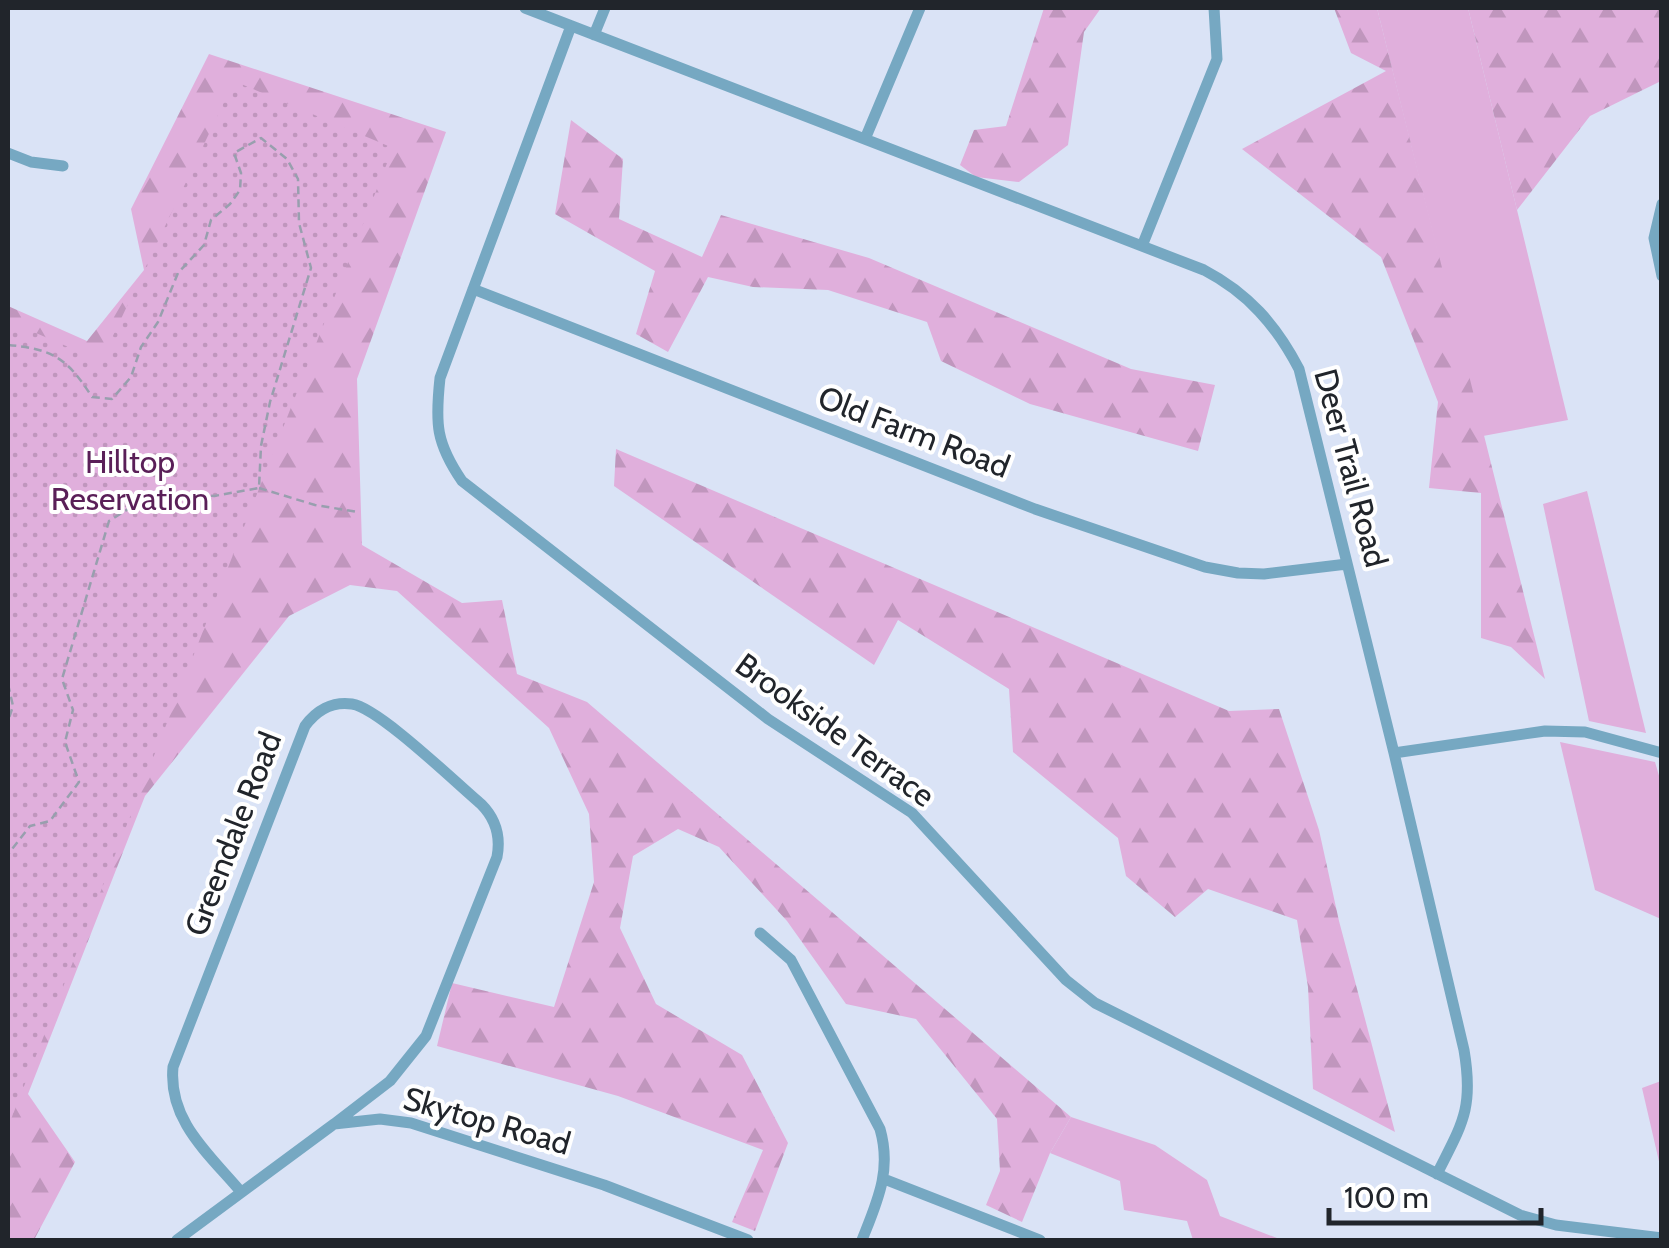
<svg xmlns="http://www.w3.org/2000/svg" width="1669" height="1248" font-family="Cabin,sans-serif">
<defs>
<pattern id="forest-firs" width="22" height="20" patternUnits="userSpaceOnUse" patternTransform="scale(2.5)"><rect width="22" height="20" fill="#e0afdc"/><path d="M5 1l3.5 6h-7zM16 11l3.5 6h-7z" fill="#c096bd"/></pattern>
<pattern id="park-dots" width="8" height="8" patternUnits="userSpaceOnUse" patternTransform="scale(2.5)"><rect width="8" height="8" fill="#e0afdc"/><path d="M2 2h.1M6 6h.1" fill="none" stroke="#c096bd" stroke-width="1.8" stroke-linecap="round"/></pattern>
</defs>
<rect width="100%" height="100%" fill="#dae3f6"/>
<path fill="#e0afdc" d="M1377,8h91l100,412 -85,16z
M1587,491l59,242 -57,-12 -46,-217z
M1560,742l95,20 7,24 -1,133 -66,-29z
M1661,1081h1l-1,89 -19,-82z
M1071,1117l84,28 52,35 13,36 62,24h-89l-6,-19 -63,-11 -4,-29 -70,-28z"/>
<path fill="url(#forest-firs)" d="M1044,8h57l-17,24 -16,113 -49,37 -43,-5 -16,-12 14,-35 32,-4z
M1334,8h43l168,671 -34,-32 -30,-9v-145l-52,-5 9,-86 -57,-145 -139,-108 144,-78 -35,-18z
M1468,8h193v73l-71,35 -73,94z
M209,54l237,78 -89,247 5,166 100,58 40,-3 15,74 70,28 484,415 -21,36 -28,69 -36,-17 14,-34 -3,-52 -81,-100 -70,-15 -59,-83 -68,-74 -41,-18 -45,27 -13,72 36,76 86,51 46,88 -33,88 -23,-9 31,-72 -145,-54 -181,-50 15,-63 102,24 40,-125 -5,-68 -40,-86 -152,-137 -47,-6 -61,31 -144,180 -117,298 47,68 -41,78h-26v-934l79,35 57,-71 -13,-61z
M571,120l52,39 -4,60 83,38 19,-42 148,43 262,111 84,16 -17,66 -168,-47 -89,-43 -14,-39 -99,-32 -75,-3 -45,-10 -40,75 -32,-18 19,-63 -100,-57z
M616,449l613,262 50,-2 40,121 20,91 56,211 -82,-43 -5,-102 -11,-67 -89,-31 -33,28 -49,-41 -8,-38 -105,-86 -4,-63 -111,-69 -24,45 -260,-179z"/>
<path fill="url(#park-dots)" d="M234,81l159,67 -385,979v-806l93,40z"/>
<g fill="none" stroke-linecap="round" stroke-linejoin="round">
<path stroke="#989fae" stroke-width="2.5" stroke-dasharray="8 5" stroke-linecap="butt" d="M8,345c45,4 59,13 84,52l20,2 19,-22 10,-30 17,-25 20,-49 26,-28 7,-25 19,-16 10,-14 1,-17 -7,-20 27,-15 26,21 11,20 1,44 12,45 -41,134 -9,44 -2,42 -45,8 -60,-3 -45,28 -47,158 11,31 -8,32 14,40 -29,39 -20,5 -21,27
M259,488l56,17 43,7
M8,684l5,22 -5,15"/>
<path stroke="#76a8c2" stroke-width="11" d="M525,8l679,262c44,23 72,55 95,99l95,384 70,297c10,59 -2,74 -27,124
M571,26l-131,352c-5,46 -4,65 22,103l306,238 144,94 154,167 29,23 425,212 36,10 106,13
M594,35l11,-27
M865,139l55,-131
M8,153l23,9 32,4
M1662,204l-8,34 8,38
M1142,246l75,-187 -3,-51
M473,289l562,220 170,58 33,6 26,1 83,-10
M1394,753l151,-22 40,1 77,21
M760,933l31,27 89,169c12,42 -3,73 -18,111
M884,1179l156,61
M241,1192c-32,-38 -73,-71 -68,-125l132,-341c11,-15 27,-25 47,-22 27,4 104,79 129,100 15,15 20,32 16,53l-71,179 -36,45 -56,43
M177,1240l157,-116 46,-5 31,4 193,62 144,55"/>
</g>
<g text-anchor="middle" stroke-width="8" stroke-linejoin="round" paint-order="stroke">
<g font-size="32" fill="#21252b" stroke="#fff">
<text transform="translate(914 432) rotate(21)" y="11">Old Farm Road</text>
<text transform="translate(1351 468) rotate(75)" y="11">Deer Trail Road</text>
<text transform="translate(835 730) rotate(36)" y="11">Brookside Terrace</text>
<text transform="translate(233 834) rotate(-69)" y="11">Greendale Road</text>
<text transform="translate(487 1121) rotate(16)" y="11">Skytop Road</text>
</g>
<g font-size="32" fill="#5a1f58" stroke="#fff">
<text x="130" y="473">Hilltop<tspan x="130" dy="37">Reservation</tspan></text>
</g>
</g>
<rect width="1669" height="1248" fill="none" stroke="#21252b" stroke-width="20"/>
<path d="M1329 1208v15h212v-15" fill="none" stroke="#21252b" stroke-width="5"/>
<text x="1344" y="1208" font-size="30" fill="#21252b" stroke="#ffffff" stroke-width="8" paint-order="stroke">100 m</text>
</svg>
